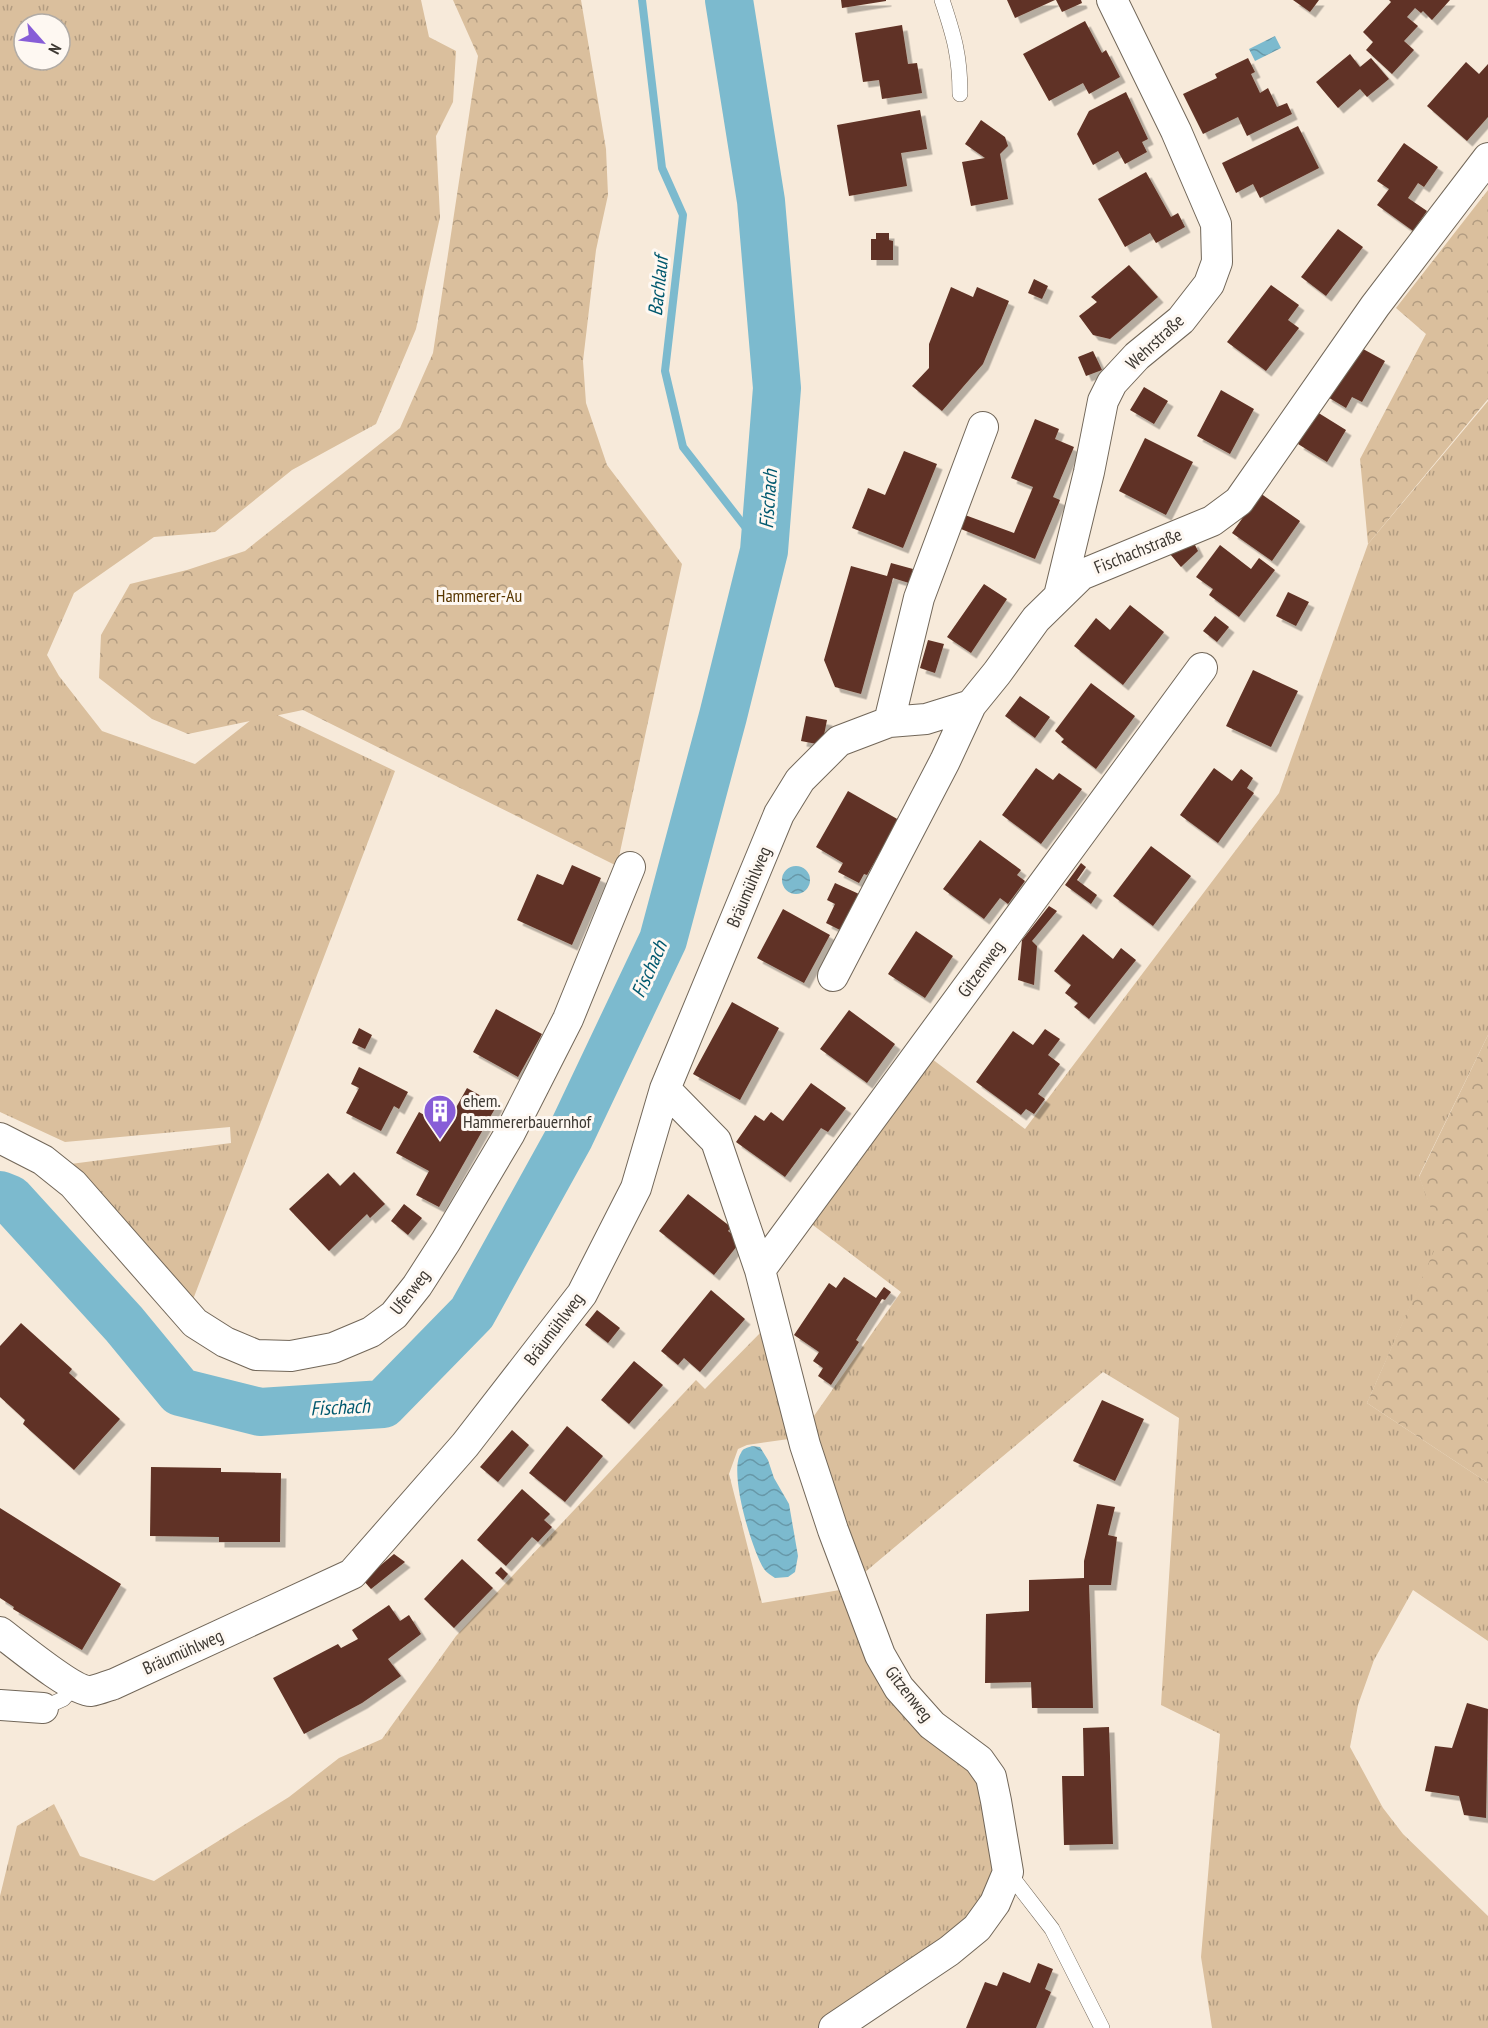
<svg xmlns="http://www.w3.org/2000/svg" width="1488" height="2028" font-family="'PT Sans Narrow',sans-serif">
<defs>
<pattern id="grass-tufts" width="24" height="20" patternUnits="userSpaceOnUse" patternTransform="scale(1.5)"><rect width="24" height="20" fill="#dabf9d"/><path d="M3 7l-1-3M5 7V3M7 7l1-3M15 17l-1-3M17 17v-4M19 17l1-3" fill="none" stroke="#b29c81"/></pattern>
<pattern id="forest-crowns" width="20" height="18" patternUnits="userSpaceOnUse" patternTransform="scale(1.5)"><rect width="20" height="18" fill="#dabf9d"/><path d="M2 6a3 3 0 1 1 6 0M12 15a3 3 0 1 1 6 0" fill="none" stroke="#b29c81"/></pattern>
<pattern id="water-waves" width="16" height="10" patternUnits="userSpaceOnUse" patternTransform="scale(1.5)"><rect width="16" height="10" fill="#7cbace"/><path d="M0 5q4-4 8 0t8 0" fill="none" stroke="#6798a8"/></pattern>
<filter id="shadow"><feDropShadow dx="5.5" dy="5.5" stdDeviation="0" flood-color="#0004"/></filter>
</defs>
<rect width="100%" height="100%" fill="#f7eada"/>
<path fill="url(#grass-tufts)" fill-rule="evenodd" d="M0,0h421l8,37 27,14 -3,51 -17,34 4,81 -24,112 -40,95 -84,46 -77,62 -61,5 -80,56 -27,62 12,21 43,55 93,33 70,-55 130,62 -206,539 -126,-145 168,-22 -1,-16 -165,15 -65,-30zM24,24h36v36h-36z
M1488,401v634l-69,141 23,59 -75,168 121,80v158l-75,-51 -39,70 -16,45 -8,42 33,61 20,26 85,82v112h-276l-11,-71 19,-223 -59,-29 18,-287 -76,-46 -245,206 -49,-155 92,-131 -96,-73 123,-163 97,73 254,-336 89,-249z
M765,1328l31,110 -49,7 -9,4 -9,25 33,129 78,-13 38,89 27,39 55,39 22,29 16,73 -13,50 -164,119h-821v-132l17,-70 37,-22 26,52 74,25 135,-84 50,-39 43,-19 74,-103 240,-256 9,9z"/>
<path fill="url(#forest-crowns)" d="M453,0h128l25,149 2,46 -12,55 -13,111 3,42 21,62 75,99 -65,302 -314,-156 -115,24 -36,-15 -53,-41 2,-43 29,-51 57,-14 58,-19 155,-123 33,-75 45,-297z
M1488,190v209l-120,145 -8,-85 66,-125 -30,-26z
M1488,1035v448l-121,-80 74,-168 -22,-58z"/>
<path fill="url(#water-waves)" d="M1275,36l6,12 -26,13 -6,-12z
M782 880a14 14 0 1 1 28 0a14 14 0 1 1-28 0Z
M752,1446l8,1 8,13 6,18 15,26 9,52 -3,16 -7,5 -13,1c-4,-3 -8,-5 -11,-9 -12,-19 -36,-97 -23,-116 2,-5 6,-5 11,-7z"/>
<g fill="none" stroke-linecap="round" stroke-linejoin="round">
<path stroke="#7cbace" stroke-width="8" d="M642,0l20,168 21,47 -18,156 18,76 81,104"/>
<path stroke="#7cbace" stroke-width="48" d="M0,1195l10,4 114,125 56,68 80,20 123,-8 89,-91 98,-177 93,-196 60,-224 41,-165 13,-163 -16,-187 -32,-201"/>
</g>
<path fill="#603325" filter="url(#shadow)" d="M841,0h45v1l-44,7z
M1007,0h48l-40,18z
M1056,0h25l1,3 -20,9z
M1293,0h26l-9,12z
M1389,0h61l-18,20 -9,-9 -2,2 -6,-5 -8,9 11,9 -14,15 10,9 -22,24 -26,-24 7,-8 -10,-10 28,-30z
M1085,21l17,32 4,-3 14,27 -31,17 -6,-11 -34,18 -26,-47z
M902,25l6,39 9,-1 5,30 -40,6 -3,-19 -16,2 -8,-49z
M1350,54l10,13 11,-9 18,21 -22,18 -7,-8 -22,19 -22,-26z
M1248,58l7,14 -4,2 9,19 8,-5 9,19 10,-4 5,11 -45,22 -9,-19 -35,17 -20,-40 34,-16 -2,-4z
M1466,62l13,12 9,-10v53l-21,24 -40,-35z
M1126,92l22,47 -6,3 5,10 -22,12 -7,-13 -25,14 -16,-31 12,-23z
M920,110l7,39 -26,4 6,33 -58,10 -12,-71z
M981,120l24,17 3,9 -8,8 8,45 -37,7 -9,-44 23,-4 -20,-14z
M1298,126l21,42 -59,30 -7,-14 -17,9 -14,-30z
M1404,143l34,24 -14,20 -6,-4 -10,15 19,13 -14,20 -36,-26 12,-16 -12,-8z
M1146,172l25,45 7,-4 7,14 -29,16 -6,-10 -25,14 -27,-48z
M1338,229l25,18 -37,49 -25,-19z
M876,233h13v7l4,1v19h-22v-21h5z
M1129,265l29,32 -48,42 -17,-4 -14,-19 18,-14 -6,-5z
M1034,279l14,7 -6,13 -14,-6z
M1271,285l28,20 -11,15 11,8 -33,43 -39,-29z
M951,287l22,10 4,-10 32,14 -26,63 -41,47 -30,-25 17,-18v-24z
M1354,344l31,17 -23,41 -10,-5 -6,11 -20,-12z
M1093,351l9,19 -16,6 -8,-19z
M1144,387l24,14 -14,23 -24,-14z
M1221,390l33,19 -24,45 -33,-18z
M1317,412l29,18 -19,32 -29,-18z
M1035,419l24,10 -4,10 19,8 -21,50 7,3 -25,59 -74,-30 4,-14 49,18 19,-46 -22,-9z
M1145,438l48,24 -27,53 -47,-24z
M904,451l33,13 -34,84 -51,-20 16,-40 17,7z
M1260,493l40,28 -28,40 -40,-28z
M1193,541l5,10 -17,16 -11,-13z
M1220,545l31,24 8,-11 16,12 -36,47 -30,-22 4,-6 -17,-12z
M891,563l22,6 -4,14 -16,-5 -32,116 -26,-7 -11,-27 27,-94 36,10z
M984,584l23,15 -36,54 -24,-16z
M1288,592l21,10 -13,24 -20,-10z
M1130,605l34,27 -41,53 -49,-39 22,-28 14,12z
M1215,616l14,11 -12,15 -14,-11z
M928,640l16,4 -9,29 -15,-5z
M1253,670l45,21 -27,56 -45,-21z
M1091,683l44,33 -39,53 -35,-27 3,-3 -9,-8z
M1020,696l30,21 -15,21 -30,-22z
M806,716l21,4 -5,25 -21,-4z
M1036,768l17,12 6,-7 23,16 -41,55 -39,-29z
M1214,768l18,13 9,-12 12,9 -6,10 7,5 -36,50 -38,-28z
M848,791l51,29 -32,55 -3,-1 -5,9 -21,-11 5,-9 -27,-16z
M980,840l41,30 -4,5 8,6 -17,23 -8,-6 -16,21 -41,-30z
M1151,846l40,30 -38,50 -40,-30z
M1081,863l5,4 -9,13 20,15 -6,9 -26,-19z
M572,865l29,13 -29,67 -55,-25 20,-46 26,11z
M835,883l24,11 -17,37 -16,-8 9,-19 -8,-4z
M1049,906l8,5 -25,30 5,5 -3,39 -16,-5 4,-40z
M783,909l47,26 -26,48 -47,-25z
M916,931l37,25 -28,42 -37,-24z
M1083,934l30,25 8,-11 15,12 -47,59 -15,-12 4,-4 -13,-10 6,-8 -17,-14z
M732,1002l47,26 -39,72 -47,-26z
M496,1009l46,25 -24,43 -45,-25z
M849,1010l46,34 -28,39 -47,-34z
M359,1028l13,7 -7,14 -13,-6z
M1045,1029l15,10 -12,16 12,9 -22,30 7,5 -11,15 -8,-5 -5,6 -45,-33 37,-51 20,14z
M359,1067l49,25 -9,17 -5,-3 -13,25 -35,-18 13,-25 -8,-4z
M811,1083l35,25 -18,24 -7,-4 -36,49 -49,-35 19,-27 9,6 7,-9 12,9z
M467,1088l30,17 -58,102 -23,-12 13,-24 -33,-18 23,-41 26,15z
M354,1172l31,32 -15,14 -3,-4 -38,37 -40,-42 39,-36 12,13z
M688,1194l43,33 -3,4 13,10 -27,34 -55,-44z
M404,1204l18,14 -14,17 -17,-14z
M844,1277l32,21 8,-11 7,5 -6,8 -3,-1 -26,41 3,2 -28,43 -13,-9 5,-8 -10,-7 6,-9 -25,-17 35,-52 7,5z
M711,1290l34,29 -45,53 -16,-14 -6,7 -17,-14z
M597,1310l23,18 -12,15 -23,-18z
M21,1323l51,46 -3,4 51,46 -46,51 -51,-46 2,-4 -25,-23v-51z
M634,1361l29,24 -34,39 -28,-24z
M1102,1400l42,19 -29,62 -42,-20z
M567,1426l36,30 -38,46 -36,-29z
M512,1430l17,15 -31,37 -18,-15z
M151,1467l70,1v4l60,1 -1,69h-61v-5l-69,-1z
M522,1489l28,25 -6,6 8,7 -14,15 -6,-5 -26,29 -29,-26z
M1097,1504l18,3 -7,28 9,2 -6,48h-22l4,123h-61l-1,-26 -46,1 1,-69 43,-3v-31l55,-2v-17z
M0,1508l121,76 -39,66 -69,-41 1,-2 -14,-9z
M394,1554l11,8 -34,27 -8,-9z
M462,1559l31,29 -39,40 -30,-29z
M501,1567l7,7 -5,6 -8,-7z
M389,1605l11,16 9,-6 12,19 -33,25 13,17 -39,27 -58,31 -31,-56 65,-34 3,4 17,-9 -6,-9z
M1467,1703l21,6 -2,109 -22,-3 -5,-19 -34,-5 10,-45 17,2z
M1109,1727l4,117 -49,1 -2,-69h22l-1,-48z
M1038,1963l15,6 -8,20 6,3 -15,36h-70l19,-46 12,4 6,-14 27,11z"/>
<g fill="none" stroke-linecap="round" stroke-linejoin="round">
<defs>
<path id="lane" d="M942,0c12,36 18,56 18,94
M43,1708l20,-9 12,-13
M1008,1872l44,57 50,99"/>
<path id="street" d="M1059,596l30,-124 14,-71 9,-18 25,-27 44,-36 28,-36 8,-22 -1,-38 -40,-93 -64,-131
M889,722l30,-124 64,-171
M833,976l112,-215 26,-56 26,-32 39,-54 45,-44 131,-54 27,-20 136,-195 113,-148
M665,1089l51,52 44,129 45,175 28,85 47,125 19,33 33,37 47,35 12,17 5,24 12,71 -13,31 -18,25 -28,23 -115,77
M0,1138l43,22 30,24 122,139 30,19 31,13 35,1 42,-8 38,-16 23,-17 23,-29 29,-45 64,-108 58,-114 62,-152
M760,1270l442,-602
M0,1632c16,12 74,60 91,59 7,-1 16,-5 23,-7l238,-110 113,-129 117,-151 54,-106 29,-99 114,-275 21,-34 39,-39 50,-19 37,-3 45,-14
M0,1705l43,3"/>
</defs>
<use href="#lane" stroke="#726759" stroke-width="16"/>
<use href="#street" stroke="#726759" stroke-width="32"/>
<use href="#lane" stroke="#fff" stroke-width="15"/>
<use href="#street" stroke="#fff" stroke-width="30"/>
</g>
<defs>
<symbol id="building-pin" viewBox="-11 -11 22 30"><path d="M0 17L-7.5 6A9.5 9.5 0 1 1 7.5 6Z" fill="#875dd7" stroke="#fef8f2"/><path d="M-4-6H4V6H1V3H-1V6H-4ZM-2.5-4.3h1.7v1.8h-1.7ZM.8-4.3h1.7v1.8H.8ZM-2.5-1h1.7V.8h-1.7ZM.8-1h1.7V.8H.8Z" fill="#fff"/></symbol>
</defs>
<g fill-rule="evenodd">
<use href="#building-pin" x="421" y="1092" width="38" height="52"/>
</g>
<g text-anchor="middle" stroke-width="6" stroke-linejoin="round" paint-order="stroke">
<g font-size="18" fill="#3d3832" stroke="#fef8f2">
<text transform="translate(1155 342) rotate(-43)" y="6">Wehrstraße</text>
<text transform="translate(1138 551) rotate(-22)" y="6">Fischachstraße</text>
<text transform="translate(749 887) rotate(-67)" y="6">Bräumühlweg</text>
<text transform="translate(981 969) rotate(-54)" y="6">Gitzenweg</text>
<text transform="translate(410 1292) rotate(-52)" y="6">Uferweg</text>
<text transform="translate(554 1329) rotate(-53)" y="6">Bräumühlweg</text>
<text transform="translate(183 1652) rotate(-24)" y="6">Bräumühlweg</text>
<text transform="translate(909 1694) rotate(52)" y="6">Gitzenweg</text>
</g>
<g font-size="18" fill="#593700" stroke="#fef8f2">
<text x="479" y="602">Hammerer-Au</text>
</g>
<g font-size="18" fill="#3d3832" stroke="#fef8f2" text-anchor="start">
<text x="463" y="1107">ehem.<tspan x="463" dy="21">Hammererbauernhof</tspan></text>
</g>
<g font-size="20" font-style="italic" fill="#00586e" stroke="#fef8f2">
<text transform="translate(658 286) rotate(-84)" y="7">Bachlauf</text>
<text transform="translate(768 499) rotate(-86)" y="7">Fischach</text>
<text transform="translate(649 969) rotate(-66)" y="7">Fischach</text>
<text transform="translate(340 1407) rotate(-3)" y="7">Fischach</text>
</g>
</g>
<g transform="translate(42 42) rotate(118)"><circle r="28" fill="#fef8f2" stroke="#b1aba5" stroke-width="1.5"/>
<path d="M0-4.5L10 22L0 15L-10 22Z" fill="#875dd7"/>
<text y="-9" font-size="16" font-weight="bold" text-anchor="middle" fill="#3d3832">N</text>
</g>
</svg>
